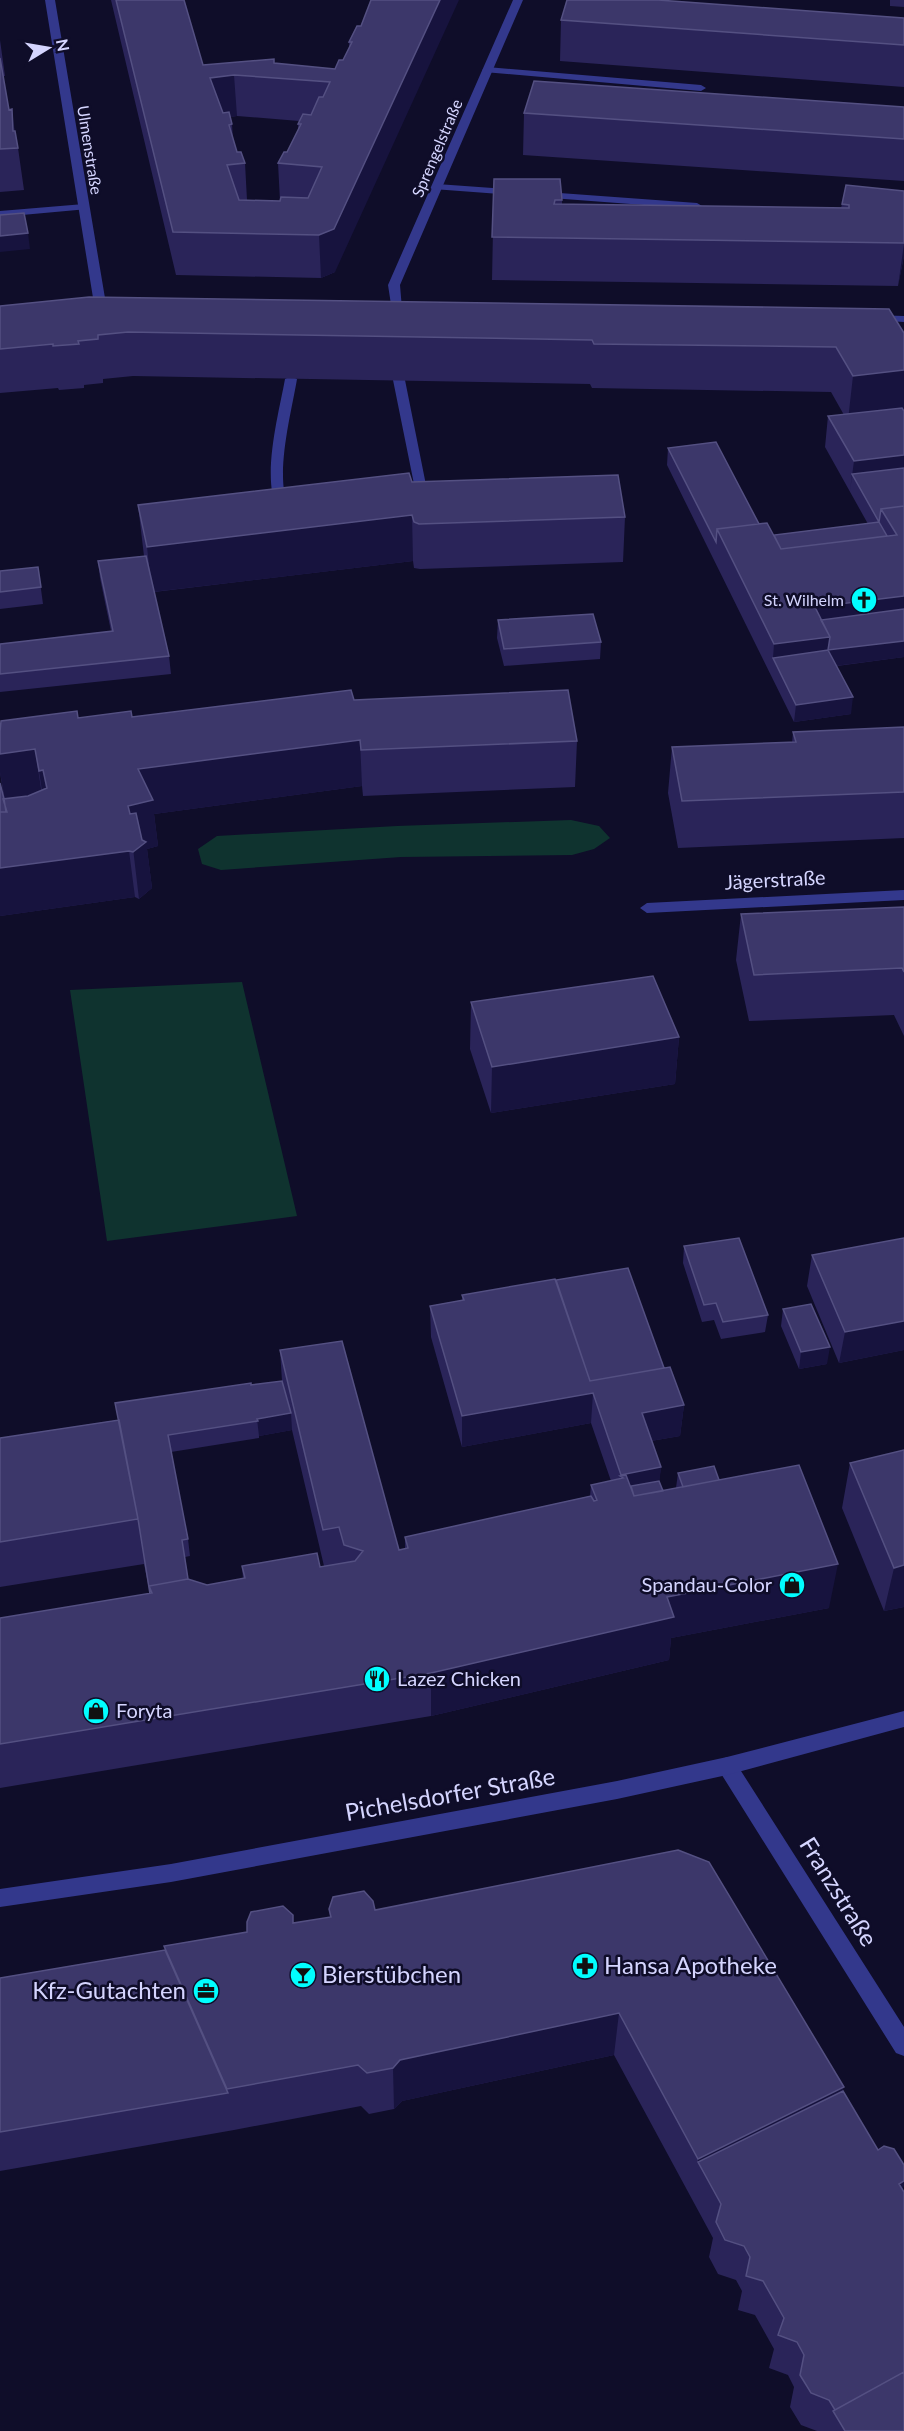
<svg xmlns="http://www.w3.org/2000/svg" width="904" height="2431" font-family="Lato,sans-serif">
<rect width="100%" height="100%" fill="#0f0d29"/>
<path fill="#0f332f" d="M571,820l28,6 11,12 -16,11 -22,6 -171,2 -180,13 -19,-6 -4,-15 19,-13 180,-10z
M242,982l55,234 -190,25 -37,-251z"/>
<g fill="none" stroke-linecap="round" stroke-linejoin="round">
<path fill="#33388c" fill-rule="evenodd" d="M487,67l214,18 5,3 -5,3 -217,-19 -2,-2z
M437,184l260,19 5,3 -5,3 -264,-20v-4z
M84,204l4,1v4l-88,8v-6z
M291,376l6,3c-6,36 -23,97 -8,130l-6,4 -4,-1c-19,-31 0,-99 6,-133z
M399,377l6,3 23,115 -8,9 -4,1 -6,-4 6,-7 -23,-114z"/>
<path fill="#33388c" fill-rule="evenodd" d="M45,0h10l51,304 -6,3 -6,-3z
M513,0h10l-123,285 2,24 -6,3 -4,-1 -4,-26z
M873,315l31,1v6l-35,-2 -2,-2z
M904,890v10l-257,13 -7,-5 7,-5z
M727,1757l7,3 170,267v29l-8,-3 -176,-281 -3,-6 3,-6z"/>
<path fill="#33388c" fill-rule="evenodd" d="M904,1711v16l-177,48 -110,24 -446,83 -171,25v-18l171,-25 446,-83 110,-24z"/>
</g>
<path fill="#2a2459" fill-rule="evenodd" d="M111,0h73l19,65 71,-2 61,6 8,-9 6,-11v-7l8,-16 -22,246 -14,6 -145,-3zM237,116l62,5 -1,3v7l-11,21 -9,11 2,38 -33,-1 -2,-37 -8,-11 -4,-12 -1,-16 -2,-7z
M890,0h14v7l-14,-1z
M904,18v69l-344,-26 1,-41z
M0,40l5,36h-2l6,34 6,21 3,17 6,42 -24,2z
M904,107v74l-381,-26 1,-42z
M494,179l68,21v4l279,4 1,-4 62,-13v65l-6,30 -406,-6z
M0,306l904,27v324l-67,9 14,48 -57,8 -127,-257 1,-17 106,87 94,-11 -43,-77 3,-31 16,-1 -13,-23 -239,-4 -2,-4 -457,-8 -30,3v4l-19,2v3l-25,2 -1,-2 -58,5z
M412,482l213,35 -2,45 -203,7 -6,-1 -1,-7 -259,31 15,64 2,18 -171,18v-48l111,-13 -11,-53 -2,-17 46,-5 -6,-51z
M38,567l5,37 -43,5v-38z
M498,620l103,22 -1,17 -96,7 -7,-28z
M354,700l223,41 -2,46 -212,9 -1,-10 -208,28 4,32 -11,3 5,39 -13,11 -4,-2 -135,19v-133l4,16 -4,-27 78,-54 54,-1z
M904,727v111l-226,10 -10,-55 4,-46 120,-4 1,-11z
M904,907v129l-10,-21 -145,6 -13,-61 5,-46z
M471,1002l208,35 -4,47 -184,29 -21,-64z
M904,1238v112l-65,13 -32,-77 5,-31z
M684,1246l84,69 -3,17 -44,7 -7,-19 -12,2 -19,-59z
M556,1280l108,88 20,37 -4,31 -29,5 10,26 -2,14 4,10 13,-3 2,-15 41,7 110,128 -158,30 -2,22 -238,56 -431,72v-170l150,-24 -6,-30 -144,23v-149l118,-18 133,-35 31,-4 -2,-31 119,200 6,-1v-12l185,-41 1,-11 20,-4 -20,-58 -129,24 -31,-110 -1,-31 32,-6v-5zM292,1430l32,136h-82l1,13 -36,6 -19,-6 -3,-22 5,-1 -2,-17 -17,-87 88,-14v-2z
M783,1309l44,55 -28,5 -18,-43z
M904,1450v157l-20,4 -42,-103 8,-45z
M329,1909l46,1 468,181 35,59 26,15v20l-2,4 2,242h-87l-16,-6 -11,-18 4,-20 -6,-12 -19,-7 5,-19 -19,-34 -17,-5 4,-19 -6,-11 -18,-6 -9,-17 4,-19 -99,-183 -212,46 -8,8 -25,5 -8,-8 -127,24 -234,41v-193l165,-28 -1,-4 166,-28z"/>
<path fill="#17133e" d="M440,0h19l-124,272 -14,6 -2,-43z
M234,75l3,41 -24,4 -3,-42z
M12,109l5,39 -4,-17z
M28,233l2,16 -30,3v-16z
M904,244v12l-6,30z
M904,370v44l-56,6 5,-44z
M904,455v30l-52,-11 -2,17 4,-30z
M412,515l1,46 -261,31 -5,-45z
M904,596v30l-83,11 -6,-30z
M830,637l74,4v16l-123,16 -8,-15 1,-14z
M853,697l-2,17 -57,8 2,-17z
M360,740l2,46 -208,28 4,32 -11,3 5,39 -13,11 -11,-93 10,-37z
M35,749l7,46 -37,5 -5,-28v-18z
M43,770l7,47 -4,1 -7,-47z
M129,851l6,46 -135,19v-48z
M679,1037l-4,47 -184,29 1,-46z
M904,1321v29l-65,13 6,-31z
M830,1347l-3,17 -28,5 2,-17z
M593,1393l-2,30 -129,24v-31z
M684,1405l-4,31 -41,7 3,-30z
M291,1413l1,17 -33,6 -2,-17z
M661,1467l-3,30 -33,7 -2,-26 -2,-3z
M838,1564l-9,44 -158,30 -2,22 -238,56v-43l236,-76z
M904,1565v42l-20,4 10,-43z
M619,2013l-5,42 -212,46 -8,8 -1,-41 7,-8z
M844,2087l-11,41 -135,34v-3z
M904,2181v4l-10,30 5,-31z"/>
<path fill="#3c376a" stroke="#545082" stroke-width="1.5" fill-rule="evenodd" d="M116,0h68l19,65 71,-6v4l61,6 4,-9h4l9,-18h-3l8,-16h4l10,-26h69l-106,229 -15,6 -146,-3zM234,75l96,7 -7,15h-4l-8,18 -8,-1 -5,10h3l-14,28h-3l-6,11 44,4 -14,31 -27,-1 -1,4 -41,-1 -12,-35 18,-2 -4,-11h-4l-8,-27 3,-1 -3,-12 -6,1 -13,-35z
M567,0h91l246,18v27l-343,-25z
M0,58l9,52 3,-1 1,22h2l3,17 -18,1z
M534,81l370,26v32l-380,-26z
M494,179h66l2,21h-7l-1,4 295,4v-3l-7,-1 4,-19 58,6v52l-412,-6z
M24,213l4,20 -28,3v-21z
M89,297l800,12 15,24v37l-51,6 -17,-29 -242,-3 -2,-4 -464,-8 -30,3v4l-20,2 1,3 -26,2v-2l-53,5v-43z
M902,408l2,3v44l-50,6 -26,-45z
M716,442l43,82 -42,5 -1,13 -48,-94z
M904,468v38l-23,3 -2,13 -27,-48z
M409,473l3,9 206,-7 7,42 -206,7 -5,-2 -2,-7 -265,32 -9,-42z
M904,506v90l-89,11 15,30 -56,7 -57,-115 50,-6 14,26 116,-14 -16,-26z
M879,522l8,14 -106,13 -7,-14z
M146,556l23,100 -169,18v-30l113,-13 -15,-70z
M38,567l3,20 -41,5v-21z
M904,609v32l-76,9 2,-13 -9,-17z
M593,614l8,28 -97,7 -6,-29z
M828,650l25,47 -57,8 -23,-47z
M351,690l3,10 214,-10 9,51 -216,9 -1,-10 -222,29 15,31 -25,6 2,8 6,-1 6,27 4,2 -13,10 -4,-1 -129,17v-56h7l-4,-13 25,-3 19,-8 -4,-18 -4,1 -4,-22 -35,5v-22l1,-11 76,-10 1,7 53,-7 1,6z
M904,727v65l-222,9 -10,-54 124,-5 -3,-10z
M0,783l4,16 2,13h-6z
M904,907v65l-2,-4 -148,7 -13,-61z
M653,976l26,61 -187,30 -21,-65z
M739,1238l29,77 -45,7 -7,-19 -12,2 -20,-59z
M904,1238v83l-59,11 -33,-77z
M628,1268l36,100 -74,13 -34,-101z
M555,1279l35,102 80,-14 14,38 -42,8 19,54 -40,8 -28,-82 -131,23 -32,-110 34,-6 -2,-5z
M811,1304l19,43 -29,5 -18,-43z
M342,1341l57,209 9,-2 -3,-11 186,-41 3,5 3,-1 -6,-15 32,-7 -3,-2 6,-1 8,21 165,-31 39,99 -171,33 7,20 -243,56 -431,71v-126l152,-25 -3,-7 39,-7 19,6 38,-7 -3,-12 75,-13 3,14 35,-6 8,-10 -19,-6 -5,-18 -16,3 -43,-180z
M282,1381l9,32 -34,6 1,2 -90,14 20,104 -6,1 6,39 -39,7 1,8 -12,-75 -23,-116 136,-20v2z
M119,1420l19,99 -138,23v-104z
M904,1450v115l-10,3 -44,-105z
M714,1466l5,14 -36,7 -5,-14z
M659,1481l4,10 -29,5 -3,-10z
M678,1850l31,12 135,225 -146,72 -79,-146 -219,47 -7,8 -26,5 -9,-8 -131,24 -63,-143 83,-14v-10l4,-10 32,-6 10,9v8l38,-6 -2,-8 4,-12 31,-6 9,10 2,9z
M165,1950l63,143 -228,39v-154z
M843,2091l35,59 6,-4 10,3 10,16v16l-5,3 5,8v180l-69,38 -6,-10 -18,-7 -11,-18 4,-20 -7,-13 -19,-7 6,-17 -21,-37 -17,-5 4,-19 -6,-11 -19,-6 -9,-18 5,-18 -23,-42z
M904,2372v59h-59l-12,-20z"/>
<defs>
<symbol id="church-disc" viewBox="-11 -11 22 22"><circle r="9.5" fill="#01feff" stroke="#0f0d29"/><path d="M-1.2-6h2.4v3.5h3.3v2.4h-3.3V6h-2.4V-.1h-3.3v-2.4h3.3Z" fill="#111"/></symbol>
<symbol id="shop-disc" viewBox="-11 -11 22 22"><circle r="9.5" fill="#01feff" stroke="#0f0d29"/><path d="M-5-2.5h2.3a2.7 3.5 0 0 1 5.4 0H5L5.5 6h-11ZM-1.5-2.5h3a1.5 2.3 0 0 0-3 0Z" fill="#111"/></symbol>
<symbol id="restaurant-disc" viewBox="-11 -11 22 22"><circle r="9.5" fill="#01feff" stroke="#0f0d29"/><path d="M-5-6h1v4h1v-4h1v4h1v-4h1v5L-1.5 .5V6h-2V.5L-5-1ZM5-6V6H3V1.5H1.5Q1.5-4 5-6Z" fill="#111"/></symbol>
<symbol id="pharmacy-disc" viewBox="-11 -11 22 22"><circle r="9.5" fill="#01feff" stroke="#0f0d29"/><path d="M-2-6h4v4h4v4h-4v4h-4v-4h-4v-4h4Z" fill="#111"/></symbol>
<symbol id="bar-disc" viewBox="-11 -11 22 22"><circle r="9.5" fill="#01feff" stroke="#0f0d29"/><path d="M-6-5H6L.8 .8V4.5H3.5V6h-7V4.5H-.8V.8Z" fill="#111"/></symbol>
<symbol id="office-disc" viewBox="-11 -11 22 22"><circle r="9.5" fill="#01feff" stroke="#0f0d29"/><path d="M-6-3h4V-5.5h4V-3h4V5H-6ZM-1-4.5V-3h2v-1.5ZM-6 0V1H6V0Z" fill="#111"/></symbol>
</defs>
<g fill-rule="evenodd">
<use href="#church-disc" x="849" y="585" width="30" height="30"/>
<use href="#shop-disc" x="777" y="1570" width="30" height="30"/>
<use href="#restaurant-disc" x="362" y="1664" width="30" height="30"/>
<use href="#shop-disc" x="81" y="1696" width="30" height="30"/>
<use href="#pharmacy-disc" x="570" y="1951" width="30" height="30"/>
<use href="#bar-disc" x="288" y="1960" width="30" height="30"/>
<use href="#office-disc" x="191" y="1976" width="30" height="30"/>
</g>
<g text-anchor="middle" stroke-width="5" stroke-linejoin="round" paint-order="stroke">
<g font-size="16" fill="#d5d5ff" stroke="#0f0d29">
<text transform="translate(437 148) rotate(-67)" y="6">Sprengelstraße</text>
<text transform="translate(90 150) rotate(81)" y="6">Ulmenstraße</text>
</g>
<g font-size="16" fill="#d5d5ff" stroke="#0f0d29" text-anchor="end">
<text x="844" y="606">St. Wilhelm</text>
</g>
<g font-size="20" fill="#d5d5ff" stroke="#0f0d29">
<text transform="translate(775 880) rotate(-3)" y="7">Jägerstraße</text>
</g>
<g font-size="20" fill="#d5d5ff" stroke="#0f0d29" text-anchor="start">
<text x="772" y="1592" text-anchor="end">Spandau-Color</text>
<text x="397" y="1686">Lazez Chicken</text>
<text x="116" y="1718">Foryta</text>
</g>
<g font-size="24" fill="#d5d5ff" stroke="#0f0d29">
<text transform="translate(450 1795) rotate(-10)" y="8">Pichelsdorfer Straße</text>
<text transform="translate(838 1892) rotate(58)" y="8">Franzstraße</text>
</g>
<g font-size="24" fill="#d5d5ff" stroke="#0f0d29" text-anchor="start">
<text x="604" y="1974">Hansa Apotheke</text>
<text x="322" y="1983">Bierstübchen</text>
<text x="186" y="1999" text-anchor="end">Kfz-Gutachten</text>
</g>
</g>
<g transform="translate(48 48) rotate(79)" stroke="#0f0d29" stroke-width="4.5" paint-order="stroke">
<path d="M0-4.5L10 22L0 15L-10 22Z" fill="#d5d5ff"/>
<text y="-9" font-size="16" font-weight="bold" text-anchor="middle" fill="#d5d5ff">N</text>
</g>
</svg>
